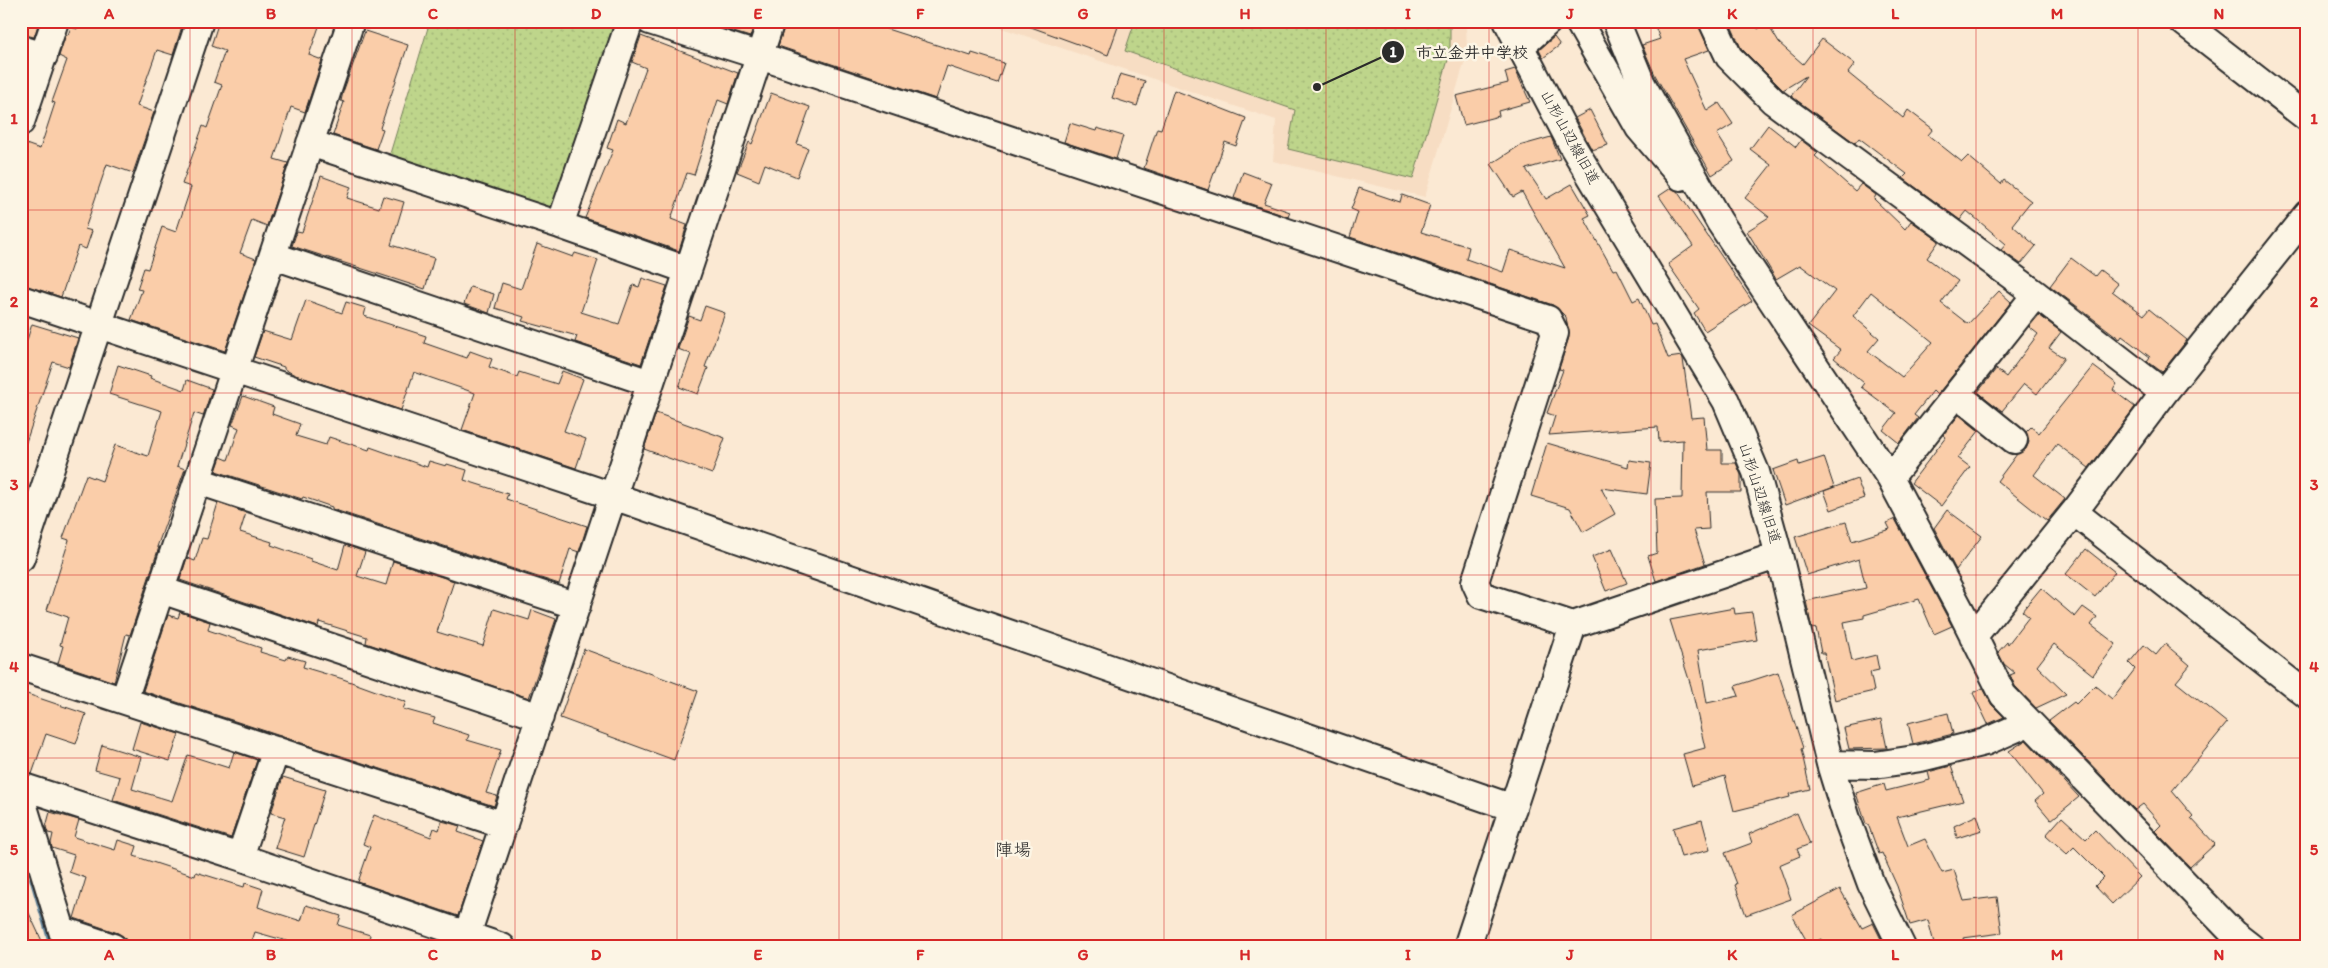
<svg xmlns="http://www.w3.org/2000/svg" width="2328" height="968" font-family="Itim,'Klee One',sans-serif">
<defs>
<pattern id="green-dots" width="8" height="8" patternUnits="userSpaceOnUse" patternTransform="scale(1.25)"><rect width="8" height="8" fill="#bed58b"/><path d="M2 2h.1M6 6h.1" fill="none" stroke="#a3b778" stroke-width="1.8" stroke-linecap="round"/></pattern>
</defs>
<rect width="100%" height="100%" fill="#fbe9d3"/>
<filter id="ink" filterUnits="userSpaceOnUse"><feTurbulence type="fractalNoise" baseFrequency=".02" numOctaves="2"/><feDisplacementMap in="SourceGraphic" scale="10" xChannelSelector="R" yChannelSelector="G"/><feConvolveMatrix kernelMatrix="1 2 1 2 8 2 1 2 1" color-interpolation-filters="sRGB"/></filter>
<g filter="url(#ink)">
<path fill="#f7ddc3" d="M981,21h485l1,32 -42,144 -152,-36 3,-41z"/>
<path fill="url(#green-dots)" stroke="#74805b" d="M430,21h200l-70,204 -174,-58z
M1135,21h315v32l-37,126 -125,-30 7,-39 -170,-59z"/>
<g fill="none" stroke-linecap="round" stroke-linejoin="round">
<path stroke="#62849b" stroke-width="5.5" d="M32,879l20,68"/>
</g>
<path fill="#facda9" stroke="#2b2b2b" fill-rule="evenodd" d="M25,21l13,4 -4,12 -13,-3z
M79,21h97l7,2 -10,32 -16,-5 -20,56 17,6 -21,61 -26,-9 -22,65 7,2 -6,18 -8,-3 -17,51 -40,-13v-124l5,-16 14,5 15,-46 -3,-1 15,-42 -8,-4 7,-22 2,1 3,-8 6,2z
M219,21h102l-12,34 13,5 -17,52 -14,-5 -17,52 14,4 -21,63 -15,-6 -12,33 16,6 -31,92 -94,-31 11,-30 -5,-1 7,-21 4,1 14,-42 14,5 15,-45 -9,-3 21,-58 4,2 15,-43 -8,-3 11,-31 -14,-5z
M708,21h47l-5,16 -42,-13z
M786,21h76l109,35 1,-3 32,10 -7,20 -50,-17 -11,33 -158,-53z
M1021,21h99l-12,34 -88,-32z
M1653,21h44l12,29 -26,9 24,52 12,-8 14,21 -16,10 17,27 -22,14 -57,-100 -13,-30 18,-6z
M1729,21h25l4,8 9,-6 12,20 24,21 19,-25 33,25 -7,9 55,45 5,-8 25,19 -5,6 34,27 6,-6 33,28 3,-4 27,21 -19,24 24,21 -15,18 -20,-14 5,-6 -39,-33 -7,9 -57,-42 4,-4 -48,-36 -4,5 -64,-47 15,-20 -23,14 -42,-42z
M365,31l43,14 -28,83 3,1 -7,20 -43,-14 11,-33 -3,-1 2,-9z
M641,36l97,37 -10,31 -10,-4 -24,75 -7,-2 -16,46 16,6 -8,26 -94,-33 28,-68 -6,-2 10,-29 9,4 20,-55 -14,-6z
M1554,37l6,8 -17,13 -4,-8z
M1515,69l15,33 -32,9 1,5 -35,9 -8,-29 52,-13 -3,-11z
M1120,74l25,7 -8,25 -25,-8z
M1174,90l72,28 -10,28 -11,-4 -17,48 -64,-22 13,-40 4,1z
M771,93l39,14 -13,37 11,4 -11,29 -32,-13 -6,17 -22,-9 12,-30 3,2z
M1590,110l18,35 -16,5 -17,-32z
M1070,123l26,8 1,-3 26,8 -7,23 -52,-17z
M1768,125l28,22 5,-7 17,13 -3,3 40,35 6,-7 15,11 -2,4 31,30 6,-8 28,20 -12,17 31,23 -17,22 27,21 31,-33 12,11 -74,93 -4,-4 -19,24 4,3 -19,25 -16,-13 13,-17 -35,-26 3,-4 -30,-25 7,-8 -33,-24 27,-35 -35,-26 -24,14 -29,-48 22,-14 -24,-19 26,-33 -21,-16zM1871,292l62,50 -31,35 -34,-26 11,-13 -26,-22z
M1551,137l9,22 -34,10 20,30 26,-15 18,31 -6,3 29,52 4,-1 16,32 6,-3 12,27 4,-1 13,34 14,-2 1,3 8,59 13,-1 3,33h15v13h14l5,12v17h-34l2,37 -15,1 11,34 -49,17 -8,-25 9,-3 -2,-54 27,-1 1,-58 -24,2 -1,-15 -109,8 6,-19 -8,-3 16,-43 -4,-1 10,-32 -3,-20 -5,-5 -8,-7 -203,-68 8,-25 -7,-3 8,-21 41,14 2,-7 28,10 -9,27 48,15 -3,12 37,13 7,-22 55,18 -43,-76 -9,5 -22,-33 28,-18z
M1243,172l29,11 -8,20 26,9 -2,5 -54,-19z
M321,176l30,11 -4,11 32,10 4,-12 21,6 -13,43 43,13 -9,31 -133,-43 5,-15 5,1z
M1671,188l6,3 75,110 -47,30 -11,-18 5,-4 -31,-45 25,-18 -34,-50z
M537,244l36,13 2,-4 23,7 -17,52 38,12 14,-39 6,2 3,-9 25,8 -26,78 -66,-22 2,-6 -55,-15 2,-4 -29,-9 7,-25 19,6z
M2071,258l24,18 5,-6 18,14 -6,7 32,24 5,-6 38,31 -25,32 -15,-11 3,-4 -28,-21 -2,3 -70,-53z
M470,287l24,7 -5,19 -25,-9z
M306,300l36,13 4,-11 20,6 -2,8 62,20 -2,7 43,15 3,-7 22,8 -3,8 28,10 2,-5 38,12 5,-13 21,8 -19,52 22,8 -10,29 -114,-38 13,-37 -61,-21 -13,38 -106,-35 -11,-6v-2l-30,-10 9,-26 29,9z
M705,306l20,7 -20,54 3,1 -10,26 -19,-7 12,-33 -13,-5 11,-33 11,4z
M2039,315l22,17 -12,16 15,10 -27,36 -13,-10 -22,27 -24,-19 18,-23 10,8 32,-43 -9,-7z
M32,324l46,14 -9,29 -16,-5 -29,86 -3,-1v-88z
M118,365l33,11 -1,2 34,12 3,-10 25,9 -9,27 -9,-3 -17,53 8,3 -28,78h2l-29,88 -4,-1 -12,48 -56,-19 5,-17 -3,-1 8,-28 -21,-7 22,-70 -6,-2 23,-63 16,6 13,-36 33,11 14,-45 -53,-17z
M2093,366l24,18 -4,6 22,17 -46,61 -32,-24 -23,31 31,24 -18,22 -50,-40 20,-27 9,-5 3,-7 -3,-10 5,-5 8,6z
M243,396l31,11 -2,7 28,10 -4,12 30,9 3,-8 40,13 1,-3 57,20 2,-6 17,5 1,-2 20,6 -3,10 44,14 -2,5 81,27 -8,26 -9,-3 -11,35 -227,-75v-2l-29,-10 -1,2 -86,-28 5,-14 7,3 11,-32 -7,-3z
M656,413l69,25 -13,36 -68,-25z
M1959,415l20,16 -21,27 12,9 -29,39 -30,-23 35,-46 -3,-2z
M1547,443l81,24 1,-7 22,3 -4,31 -46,-6 14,26 -32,18 -13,-24 -39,-12z
M1824,457l10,30 -49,18 -12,-35 25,-9 1,4z
M1857,479l7,19 -33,12 -7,-19z
M218,503l28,10 -6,19 32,10 -1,3 40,14v2l27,9 7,-25 20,7 -8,24 29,9 7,-24 61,20 -17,51 46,14 11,-37 35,11 3,-10 24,9 -27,79 -163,-55 1,-6 -48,-15 -1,5 -138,-47 7,-22 8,3 7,-23 5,1z
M1947,510l35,26 -26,34 -22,-42z
M1895,519l57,107 -18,8 -15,-35 -55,16v3l-20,4 8,39 24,-6 3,15 -9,2 4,19 -39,9 -11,-47h-3l-5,-25 -4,1 -6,-28 60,-13 -7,-29 -52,16 -12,-38 51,-15 6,19 38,-12 -3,-6z
M1612,549l15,34 -21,8 -14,-34z
M2086,549l29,23 -20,25 -29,-23z
M2041,588l34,29 8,-10 14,10 -6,8 25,19 -23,31 -39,-31 -17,22 29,28 -30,14 -21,-22 -5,-11 5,-2 -11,-9 -6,-12 9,-10 1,2 21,-27 -7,-6z
M1734,608l1,6 17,-2 5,28 -59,10 9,53 32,-7 -4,-10 43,-14 25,76 -2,1 9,40 -21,5 1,3 -56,14 -9,-35 -33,10 -9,-32 22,-6 -14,-62 -21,-66z
M180,612l30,10 -2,8 53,18 -1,4 26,8 2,-4 17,5 -2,6 40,12 63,23 -3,7 32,9 -2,5 36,12 -2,5 34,10 -15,43 11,3 -3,10 -351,-115 25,-76 10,3z
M2165,644l25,21 -14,17 51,41 -55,68 21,25 -2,2 24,26 -25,23 -35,-36 6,-6 -18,-21 -8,6 -86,-89 25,-19 2,2 19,-19 17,14 23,-30 -6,-6 15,-18 12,10z
M584,649l114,42 -24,69 -114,-42z
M1983,688l9,17 12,12 -16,7 -15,-31z
M21,692l65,22 -10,30 -30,-10 -14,40 -11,-3z
M1948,713l5,21 -40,10 -5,-21z
M1881,720l6,28 -38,1 -5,-21z
M140,722l39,12 -9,27 -38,-12z
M2026,740l53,57 -28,23 -16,-19 8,-7 -34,-43z
M102,745l39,12 -9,32 40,12 16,-46 41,13 5,-16 23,8 -26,78 -118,-38 7,-23 -25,-7z
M1951,766l12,35 -66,16 11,29 17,-7 17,34 12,-3 10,31 33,-4 5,36 -39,5 2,9h-30l-7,-27 -18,5 -13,-39 -15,-33 -3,1 -11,-30h-2l-10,-31 28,-9 2,7 44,-11 -2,-8z
M283,777l42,13 -21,67 -29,-9 10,-31 -14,-4z
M50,812l29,8 -5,17 41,13 3,-10 19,6 -3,10 61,20 1,-4 48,15 1,-4 18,6 -5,18 43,14 5,-16 35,11 -3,9 32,10 -3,12h-59l-53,-15 -5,15 -122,-1 -4,-9 -6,-4 -44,-15 12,-40 -17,-6 5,-17 -22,-7 -1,-5 2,-9 -5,-1 -2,-6z
M1797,813l13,31 -13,5 3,7 -21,9 12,34 -45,16 -11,-30 2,-1 -12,-31 27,-10 -3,-9z
M374,815l57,22 3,-9 5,2 3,-9 18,5 -2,6 25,9 -25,75 -100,-34 12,-35 -7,-3z
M1977,815l5,15 -25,8 -3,-12z
M2062,817l24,22 9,-9 45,47 -28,27 -17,-18 9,-9 -30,-30 -7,7 -21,-19z
M1702,820l8,30 -29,7 -8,-29z
M1840,889l22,39 11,-5 12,24h-61l-3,-8 -12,6 -17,-30z
M21,896l21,45 -13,6h-8z"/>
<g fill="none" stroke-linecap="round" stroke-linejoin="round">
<defs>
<path id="minor" d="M650,21l110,35 788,263 7,14 -80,249 6,13 92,30 -106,322
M1507,21l66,126 153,254 30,71 23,83 51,209 17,55 24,65 31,63
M1578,21l61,107 42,49
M1616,21l25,61 78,139 171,257 72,135 41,82 230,238 18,14
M1712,21l17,36 44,44 263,193 128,99 143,-179
M2182,21l125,97
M1520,47l29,-26
M21,49l23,7
M21,122l34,-101
M310,143l250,82 127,45
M560,225l70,-204
M274,256l376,127
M21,299l592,197 900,312
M2164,393l-90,119 233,183
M1957,394l57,46
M1890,478l146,-184
M198,481l379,125
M21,558l179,-537
M161,590l379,127
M1573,625l206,-70
M1973,637l101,-125
M21,667l483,158
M124,700l227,-679
M1830,764l45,1 46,-7 64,-16 43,-19
M21,786l219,71 262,90
M21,797l46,150
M240,857l36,-107
M62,930l51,17
M463,947l308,-926"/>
</defs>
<use href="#minor" stroke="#2b2b2b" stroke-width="30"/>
<use href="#minor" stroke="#fcf5e5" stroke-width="26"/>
</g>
</g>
<path fill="none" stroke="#d62828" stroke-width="1" stroke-opacity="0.55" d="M190,21v926M352,21v926M515,21v926M677,21v926M839,21v926M1002,21v926M1164,21v926M1326,21v926M1489,21v926M1651,21v926M1813,21v926M1976,21v926M2138,21v926M21,210h2286M21,393h2286M21,575h2286M21,758h2286"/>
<g text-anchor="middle" stroke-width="5" stroke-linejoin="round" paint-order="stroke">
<g font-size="15" fill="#2b2b2b" stroke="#fcf5e5">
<text transform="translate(1570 137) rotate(61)" y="5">山形山辺線旧道</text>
<text transform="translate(1760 493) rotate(72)" y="5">山形山辺線旧道</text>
</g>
<g font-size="18" fill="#2b2b2b" stroke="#fcf5e5">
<text x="1013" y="856">陣場</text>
</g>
</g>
<path fill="none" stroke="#2b2b2b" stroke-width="2" d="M1317 87L1393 52"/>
<g fill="#2b2b2b" stroke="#fcf5e5" stroke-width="2">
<circle cx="1317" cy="87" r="5"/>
<circle cx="1393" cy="52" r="12"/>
</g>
<g font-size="15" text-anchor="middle" font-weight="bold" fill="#fff">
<text x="1393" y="57">1</text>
</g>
<g font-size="16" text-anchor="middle" font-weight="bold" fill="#2b2b2b" stroke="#fcf5e5" stroke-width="5" stroke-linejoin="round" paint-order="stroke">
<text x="1472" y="58">市立金井中学校</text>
</g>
<rect width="2328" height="968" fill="none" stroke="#fcf5e5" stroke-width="55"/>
<rect x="28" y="28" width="2272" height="912" fill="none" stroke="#d62828" stroke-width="2"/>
<g font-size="16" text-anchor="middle" font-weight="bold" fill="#d62828">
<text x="109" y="19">A</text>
<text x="271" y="19">B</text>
<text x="433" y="19">C</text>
<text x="596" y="19">D</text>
<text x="758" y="19">E</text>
<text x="920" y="19">F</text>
<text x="1083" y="19">G</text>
<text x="1245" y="19">H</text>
<text x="1408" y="19">I</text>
<text x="1570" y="19">J</text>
<text x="1732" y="19">K</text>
<text x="1895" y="19">L</text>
<text x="2057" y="19">M</text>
<text x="2219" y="19">N</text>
<text x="14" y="124">1</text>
<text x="2314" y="124">1</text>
<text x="14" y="307">2</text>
<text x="2314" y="307">2</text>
<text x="14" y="490">3</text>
<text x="2314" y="490">3</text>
<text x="14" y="672">4</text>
<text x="2314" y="672">4</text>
<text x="14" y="855">5</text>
<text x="2314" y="855">5</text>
<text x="109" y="960">A</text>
<text x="271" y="960">B</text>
<text x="433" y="960">C</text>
<text x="596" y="960">D</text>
<text x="758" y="960">E</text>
<text x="920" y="960">F</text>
<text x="1083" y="960">G</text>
<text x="1245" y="960">H</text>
<text x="1408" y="960">I</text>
<text x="1570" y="960">J</text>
<text x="1732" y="960">K</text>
<text x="1895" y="960">L</text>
<text x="2057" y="960">M</text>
<text x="2219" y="960">N</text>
</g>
</svg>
